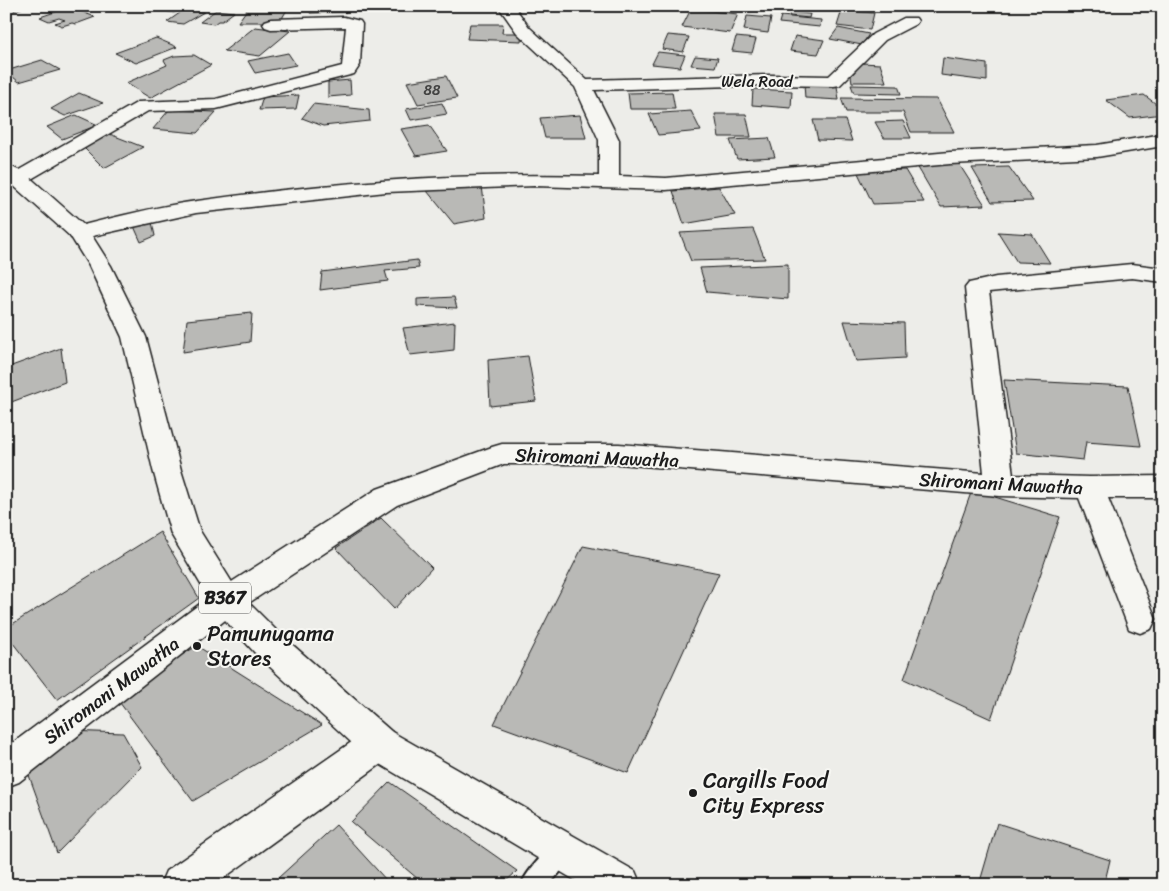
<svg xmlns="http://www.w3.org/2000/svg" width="1169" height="891" font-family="Sriracha,sans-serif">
<rect width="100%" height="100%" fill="#edede9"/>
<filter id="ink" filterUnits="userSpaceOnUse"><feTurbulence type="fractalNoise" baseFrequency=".02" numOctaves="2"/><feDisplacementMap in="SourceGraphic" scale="10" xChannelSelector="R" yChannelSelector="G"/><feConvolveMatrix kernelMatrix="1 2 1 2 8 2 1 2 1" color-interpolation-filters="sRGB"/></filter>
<g filter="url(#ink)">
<path fill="#b9b9b6" stroke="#1c1c1c" d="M6,6h12l4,2 -12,4 -4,-1z
M159,6h22l4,1 -11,6 -21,-4z
M311,6h35v6l-36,1z
M70,7l25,10 -19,7 -4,-1 -10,3 -7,-3 10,-3 -6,-2 -10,3 -9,-4z
M248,8h40l-7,12h-13l-1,2h-29z
M691,9l47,5 -8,19 -48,-6z
M184,10l20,2 -21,12 -16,-2z
M216,10l18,2 -12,9h-4l-4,3 -14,-2z
M842,10l32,3 -4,17 -33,-4z
M790,12l20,2 -1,4 -20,-2z
M747,16l24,2 -3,15 -24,-3z
M781,16l40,4 -1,7 -41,-4z
M470,24h33l-1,9h20l-1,8 -54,-2z
M255,27l35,4 -30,25 -36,-5z
M838,28l31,6 -7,11 -32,-6z
M668,35l21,2 -6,15 -21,-3z
M795,36l29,4 -6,14 -28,-3z
M736,37l20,2 -4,14 -20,-2z
M156,38l21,9 -41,16 -21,-10z
M658,52l27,3 -5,12 -28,-3z
M288,53l8,12 -41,8 -7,-12z
M194,55l17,10 -61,33 -24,-15 41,-18 -3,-5 10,-4z
M695,56l23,2 -3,9 -24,-2z
M943,58l44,6v17l-46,-6z
M42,60l18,10 -41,12 -13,-11z
M862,63l18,1 6,18h-34l-1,-6z
M446,76l11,22 -39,6 -11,-22z
M350,80l1,15 -23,2v-15z
M804,84l33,2 2,14 -34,-2z
M851,85l47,1 3,8 -47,-1z
M753,89l39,2 -1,17 -39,-3z
M672,92l3,17h-45l-2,-16z
M79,93l24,10 -38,13 -14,-7z
M299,95l-3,14 -37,1 4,-13z
M1144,95l19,14v5l-33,4 -24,-18z
M841,98l96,1 17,33h-43l-8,-20h-57z
M442,103l5,11 -36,6 -5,-11z
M313,104l56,6 1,11 -47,5 -21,-8z
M169,110l47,2 -19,21 -44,-4z
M691,111l10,20 -43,4 -9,-21z
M715,114h31l5,23h-32z
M76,115l22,10 -36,14 -15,-12z
M580,115l6,23h-41l-5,-20z
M813,120h32l7,21 -34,-1z
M903,121l8,17h-27l-9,-16z
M429,125l18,26 -31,5 -15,-27z
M107,133l36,14 -39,21 -21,-21z
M769,138l6,19 -38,2 -7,-19z
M959,164l26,41 -44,2 -24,-41z
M1009,167l24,34 -41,1 -20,-34z
M905,170l19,32 -51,2 -16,-33z
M482,186l4,32 -32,6 -27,-33z
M719,187l16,28 -51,9 -11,-33z
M152,222l3,14 -14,6 -8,-18z
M753,229l12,30 -74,2 -11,-28z
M998,232l34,2 18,29 -33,-1z
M417,260l2,8 -34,3 3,10 -68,9 2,-18z
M788,264v35l-81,-7 -7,-24z
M454,297l3,11 -40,-2v-7z
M252,313l-2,29 -67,10 4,-32z
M844,321l60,2 1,35 -49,3z
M455,322l-1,28 -44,5 -7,-27z
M61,348l4,34 -59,22v-36z
M528,356l8,45 -46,5 -2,-46z
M1004,380l124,6 13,60 -55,-4 -3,18 -67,-7z
M972,490l88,27 -69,202 -87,-40z
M381,518l51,50 -38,41 -58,-61z
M160,532l39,66 -142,102 -51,-66v-6z
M583,546l136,27 -91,200 -134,-49z
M197,646l125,79 -129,76 -79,-106z
M67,731l56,2 19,34 -85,86 -31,-86z
M390,782l127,89 -15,14h-77l-74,-63z
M997,823l113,37 -6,25h-125z
M336,825l52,57 -3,3h-102l-5,-7z"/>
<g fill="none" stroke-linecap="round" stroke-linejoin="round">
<defs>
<path id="lane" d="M563,840l8,3 3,8 -3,8 -22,26h-28c6,-14 28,-40 42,-45z"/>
<path id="street" d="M498,6h16l15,21 58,53 183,-5 59,1 44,-42 31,-16h12l2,3 -2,3 -31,16 -45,45 -6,1 -64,-1 -176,5 25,50v36l47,2 284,-26 147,-7 66,-11v12l-66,11 -147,7 -284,26 -131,-4 -149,6 -190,21 -117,26 -8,-1 -3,-5 3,-5c41,-10 86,-22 126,-27 133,-19 268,-29 402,-25v-36l-24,-53 -58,-54z
M344,17l16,4 2,3 -2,41 -6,9 -138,35 -68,2 -122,71 -7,2 -7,-2 -3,-4 3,-4 126,-72 78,-3 126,-33 4,-39 -75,2 -6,-2 -2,-3 2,-3 6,-2z
M1132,264l31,4v14l-31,-4 -143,14 24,183 77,2 73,-1v22h-55l48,121 -5,10 -11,4 -11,-4 -50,-131 -79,-2 -381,-32h-115l-107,41 -159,105 -219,172 -13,5v-39l210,-156 161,-103 115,-42 10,-3h117l365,29 -19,-185 4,-5 27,-6z
M379,727l13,5 5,12 -5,12 -178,129h-54l6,-14 200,-139z"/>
<path id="primary" d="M6,164l20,10 61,54 24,38 35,71 35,133 19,61 38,61 41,41 113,99 243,139 6,14h-58l-217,-129 -111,-103 -39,-43 -45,-76 -18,-64 -31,-133 -33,-71 -18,-29 -65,-58z"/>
</defs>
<use href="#lane" stroke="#1c1c1c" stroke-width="4"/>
<use href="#street" stroke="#1c1c1c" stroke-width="3"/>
<use href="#primary" stroke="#1c1c1c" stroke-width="3"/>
<use href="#lane" fill="#f6f6f2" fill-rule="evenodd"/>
<use href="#street" fill="#f6f6f2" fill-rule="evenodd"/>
<use href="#primary" fill="#f6f6f2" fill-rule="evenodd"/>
</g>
</g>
<g fill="#1c1c1c" stroke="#f6f6f2" stroke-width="2">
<circle cx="197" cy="646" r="5"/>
<circle cx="693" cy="793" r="5"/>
</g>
<g text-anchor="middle" stroke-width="4" stroke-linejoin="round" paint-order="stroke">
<g font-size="14" fill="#434342">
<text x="432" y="95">88</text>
</g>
<g font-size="16" fill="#1c1c1c" stroke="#f6f6f2">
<text x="757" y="87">Wela Road</text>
</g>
<rect fill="#f6f6f2" stroke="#5d5d5c" stroke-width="1" x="199" y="582.5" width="52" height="31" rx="4"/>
<g font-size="18" font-weight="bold" fill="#1c1c1c">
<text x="225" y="604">B367</text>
</g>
<g font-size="19" fill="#1c1c1c" stroke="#f6f6f2">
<text transform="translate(597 457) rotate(2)" y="7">Shiromani Mawatha</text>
<text transform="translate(1001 483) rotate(3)" y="7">Shiromani Mawatha</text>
<text transform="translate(111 690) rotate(-37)" y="7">Shiromani Mawatha</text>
</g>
<g font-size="22" fill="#1c1c1c" stroke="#f6f6f2" text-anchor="start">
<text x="207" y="641">Pamunugama<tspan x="207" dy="25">Stores</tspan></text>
<text x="703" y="788">Cargills Food<tspan x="703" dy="25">City Express</tspan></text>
</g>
</g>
<rect width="1169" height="891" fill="none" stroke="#f6f6f2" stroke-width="25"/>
<rect x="12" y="12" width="1144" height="866" fill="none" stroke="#1c1c1c" stroke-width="2" filter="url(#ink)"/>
</svg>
